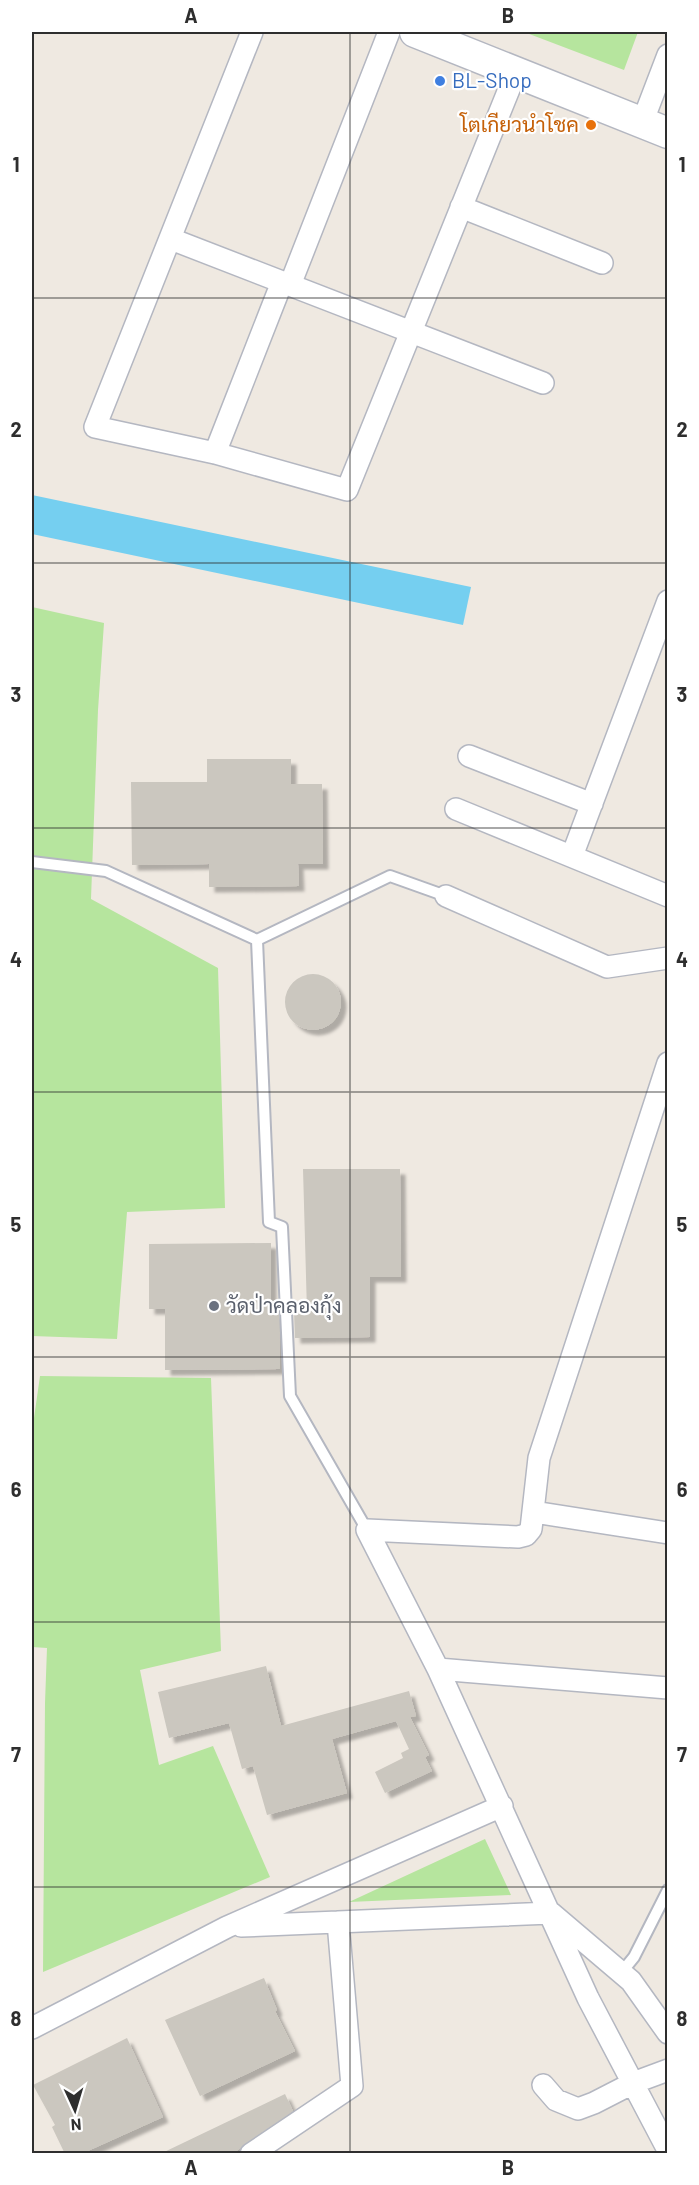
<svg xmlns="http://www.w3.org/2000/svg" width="699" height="2185" font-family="Barlow,Sarabun,sans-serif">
<defs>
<filter id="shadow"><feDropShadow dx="5.5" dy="5.5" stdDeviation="1.5" flood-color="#0004"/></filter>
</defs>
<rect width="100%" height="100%" fill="#efe9e1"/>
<path fill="#b6e59e" d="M524,32h114l-14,38z
M32,607l72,16 -6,87 -7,189 127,69 7,240 -98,4 -10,127 -85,-3z
M40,1376l171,2 10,273 -81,19 19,95 54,-19 57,131 -227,95 2,-269 2,-55 -15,-1v-215z
M485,1839l26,56 -162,7z"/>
<path fill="#75cff0" d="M32,495l439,92 -8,38 -431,-91z"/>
<path fill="#cbc7bf" filter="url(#shadow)" d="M207,759h84v25h31l1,80h-25l1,22 -90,1v-23l-77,1 -1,-83h76z
M285 1002a28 28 0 1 1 56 0a28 28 0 1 1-56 0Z
M303,1169h97l1,108h-31v60l-75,1 -1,-26h13z
M271,1243v70l8,-1 1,57 -115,1v-61h-16v-65z
M266,1666l15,60 128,-35 7,25 -6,1 19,38 -4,2 7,14 -47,22 -10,-21 28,-14 -2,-5 8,-4 -13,-28 -64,18 15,54 -80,22 -14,-49 -11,3 -13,-46 -60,15 -11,-46z
M264,1978l13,32 -2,1 20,40 -95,45 -35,-76z
M127,2038l36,79 -82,37h-16l-13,-27 3,-2 -22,-40z
M285,2094l8,17 -61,43h-72z"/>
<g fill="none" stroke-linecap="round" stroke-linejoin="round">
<defs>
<path id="lane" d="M32,862l74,9 151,69
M367,1530l-77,-134 -8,-169 -13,-5 -12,-282 133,-64 56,20
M621,1973l13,-16 34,-67"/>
<path id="street" d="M252,32l-157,395 120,26 132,37 169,-418
M642,123l26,-68
M461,207l141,56
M171,239l372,144
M290,285l99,-253
M215,453l67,-171
M469,756l123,48
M456,809l212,87
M572,856l96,-255
M446,896l161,71 61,-9
M668,1063l-129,395 -8,71 -5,6 -8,2 -151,-7 71,139 150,329 80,152
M534,1512l134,21
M438,1669l230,19
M241,1926l310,-13 80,68 37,52
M32,2028l195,-101 275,-121
M543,2085l13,15 22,9 16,-6 39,-20 35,-13
M251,2154l101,-68 -14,-164"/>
<path id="secondary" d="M415,32l253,101"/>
</defs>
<use href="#lane" stroke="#b4b7c1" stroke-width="14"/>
<use href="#street" stroke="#b4b7c1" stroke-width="24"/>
<use href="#secondary" stroke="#b4b7c1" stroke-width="33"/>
<use href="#lane" stroke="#fff" stroke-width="10"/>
<use href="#street" stroke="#fff" stroke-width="21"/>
<use href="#secondary" stroke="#fff" stroke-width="30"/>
</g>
<path fill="none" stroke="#2e2e2e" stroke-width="1.5" stroke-opacity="0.55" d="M350,32v2122M32,298h636M32,563h636M32,828h636M32,1092h636M32,1357h636M32,1622h636M32,1887h636"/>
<circle fill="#3f7fe0" stroke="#fff" stroke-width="2" cx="440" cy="81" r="6"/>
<circle fill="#e8710a" stroke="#fff" stroke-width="2" cx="591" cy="125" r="6"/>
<circle fill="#6b7280" stroke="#fff" stroke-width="2" cx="214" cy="1306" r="6"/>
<g text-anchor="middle" stroke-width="4.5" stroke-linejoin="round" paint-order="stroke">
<g font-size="21" fill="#366cbe" stroke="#fff" text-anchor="start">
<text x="452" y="88">BL-Shop</text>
</g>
<g font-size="21" fill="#c56008" stroke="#fff" text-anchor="end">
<text x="579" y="132">โตเกียวนำโชค</text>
</g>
<g font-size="21" fill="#5b616d" stroke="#fff" text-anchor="start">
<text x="226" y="1313">วัดป่าคลองกุ้ง</text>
</g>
</g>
<rect width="699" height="2185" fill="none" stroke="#ffffff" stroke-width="66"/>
<g transform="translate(75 2110) rotate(176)" stroke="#ffffff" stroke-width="4.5" paint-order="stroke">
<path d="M0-4.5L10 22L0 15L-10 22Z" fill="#2e2e2e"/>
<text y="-9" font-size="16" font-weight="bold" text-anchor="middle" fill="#2e2e2e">N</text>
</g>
<rect x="33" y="33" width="633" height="2119" fill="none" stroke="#2e2e2e" stroke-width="2"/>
<g font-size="20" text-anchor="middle" font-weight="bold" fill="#2e2e2e">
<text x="191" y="23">A</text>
<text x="508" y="23">B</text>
<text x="16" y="172">1</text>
<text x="682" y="172">1</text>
<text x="16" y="437">2</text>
<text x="682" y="437">2</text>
<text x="16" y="702">3</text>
<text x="682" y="702">3</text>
<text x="16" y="967">4</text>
<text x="682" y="967">4</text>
<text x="16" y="1232">5</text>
<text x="682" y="1232">5</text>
<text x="16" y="1497">6</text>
<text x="682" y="1497">6</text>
<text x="16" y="1762">7</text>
<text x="682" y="1762">7</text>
<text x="16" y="2026">8</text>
<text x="682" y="2026">8</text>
<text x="191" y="2175">A</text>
<text x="508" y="2175">B</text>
</g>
</svg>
